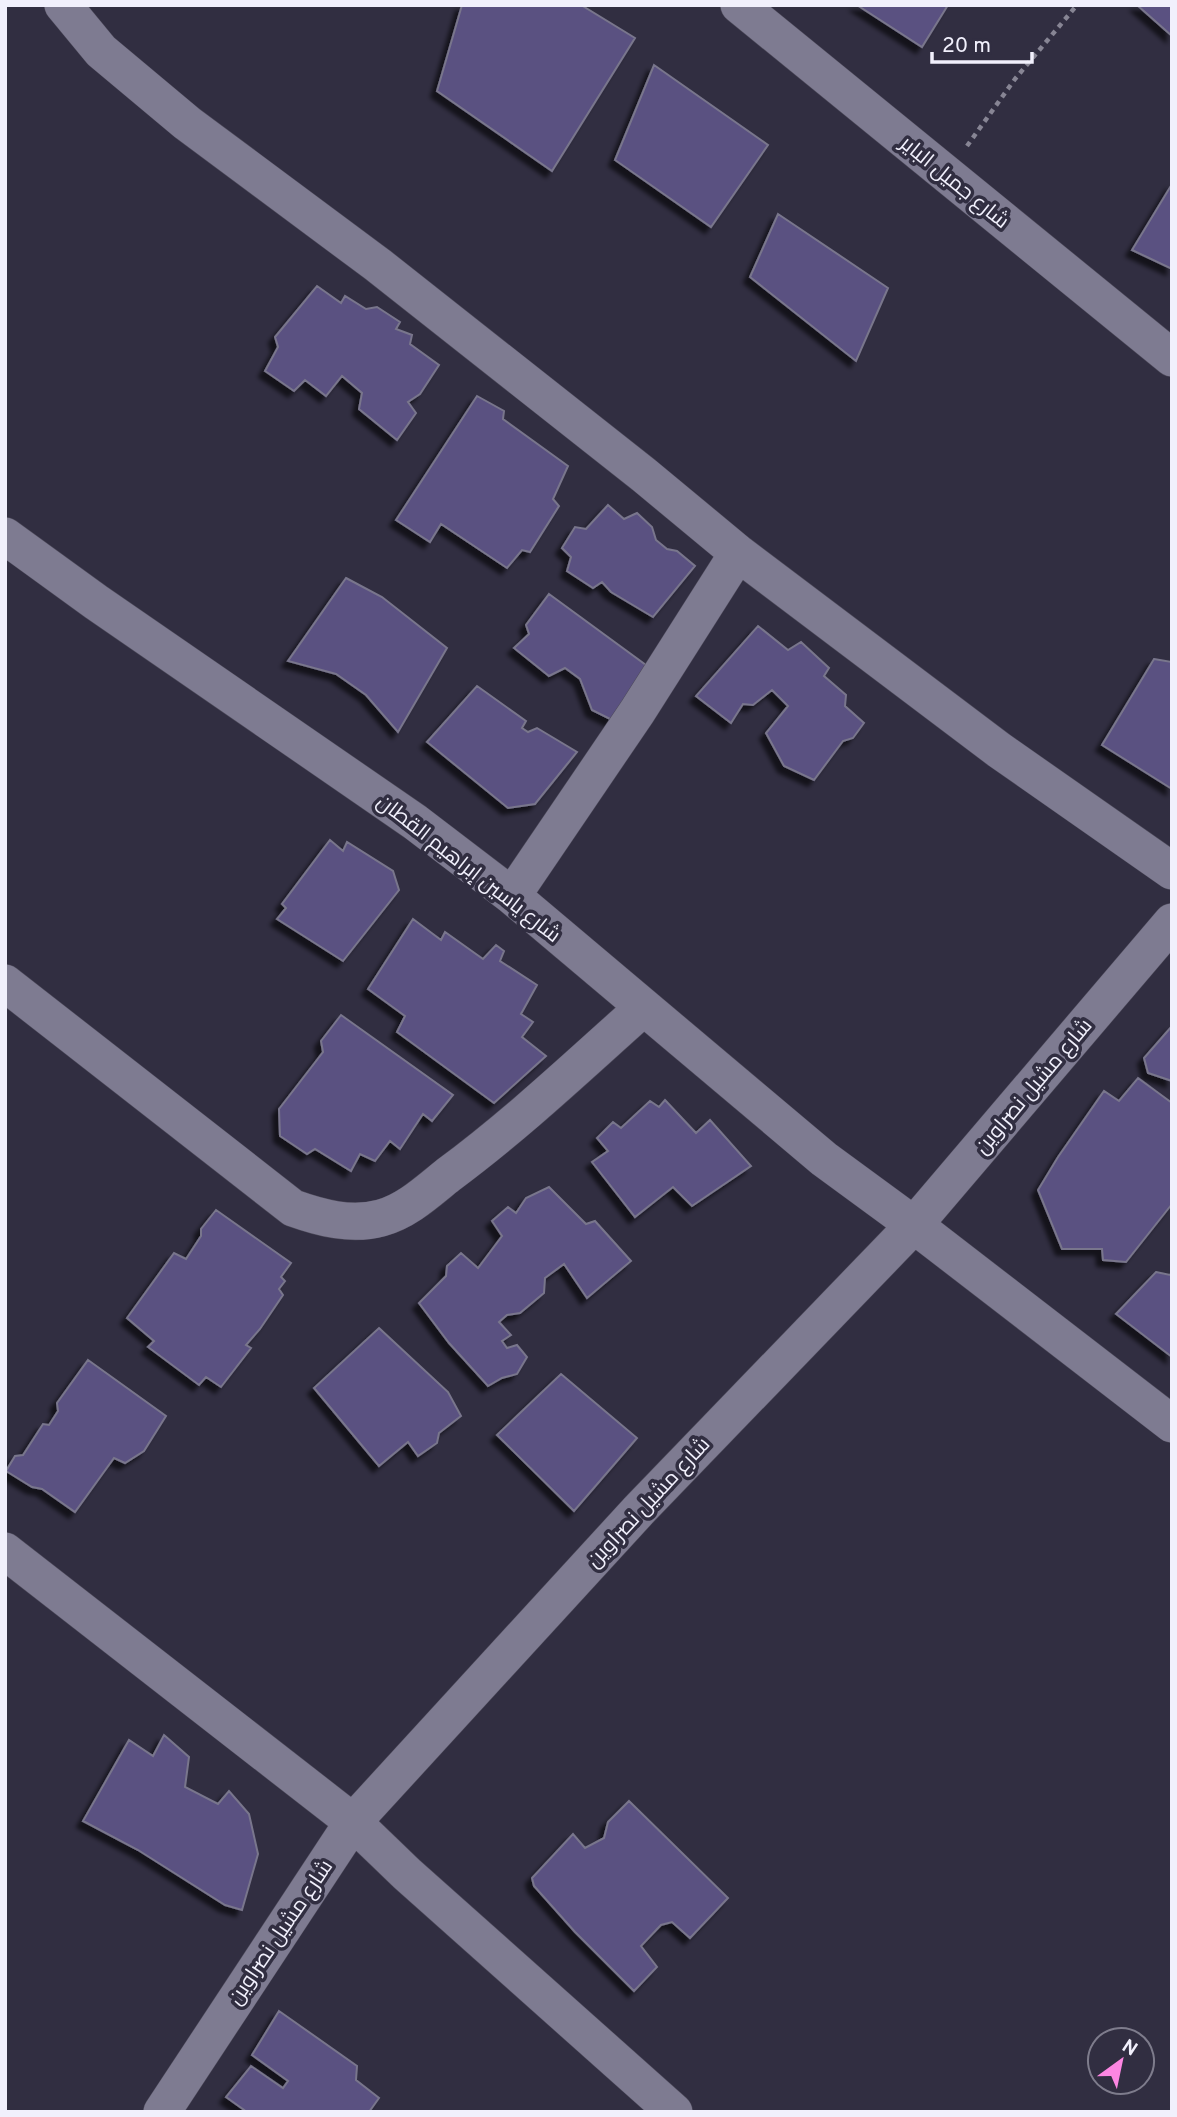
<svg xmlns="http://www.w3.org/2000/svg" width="1177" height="2117" font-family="Overpass,Cairo,sans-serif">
<defs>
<filter id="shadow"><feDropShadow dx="-6" dy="6" stdDeviation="2" flood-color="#0009"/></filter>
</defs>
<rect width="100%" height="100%" fill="#312e41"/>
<path fill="#5a5181" stroke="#79768c" stroke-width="2" filter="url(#shadow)" d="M462,5h119l54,33 -83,133 -115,-80z
M857,5h91l-26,42z
M1137,5h35v31z
M654,65l114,80 -57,82 -96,-67z
M1172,184v85l-40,-19z
M778,214l110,74 -32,73 -106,-84z
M317,286l24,17 4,-7 21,13 11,-2 23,15 -4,7 16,6 -2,9 29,21 -19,29 -12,8 8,11 -19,27 -38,-31 3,-16 -20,-17 -16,20 -21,-16 -11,11 -29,-20 13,-24 -3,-10z
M477,396l27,15 -1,8 65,47 -15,33 6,7 -29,46 -8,-2 -15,18 -66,-44 -11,18 -34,-22z
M608,505l16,14 13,-6 15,14 4,13 11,9 10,2 18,15 -42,51 -42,-25 -9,-10 -9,6 -26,-17 4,-14 -9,-9 13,-21 11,2z
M346,578l36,19 65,51 -49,84 -32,-37 -30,-21 -48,-13z
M549,594l101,74 -38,52 -20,-10 -12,-31 -15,-11 -16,8 -35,-28 15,-14 -3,-9z
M758,626l30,24 13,-8 28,26 -5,8 22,19 -1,11 19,17 -11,15 -10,3 -29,39 -30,-14 -18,-33 22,-27 -16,-16 -19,15 -10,-1 -12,19 -35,-27z
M1154,659l18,3v127l-70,-44z
M477,686l49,35 -4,7 6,4 9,-4 40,24 -42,52 -27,4 -81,-66z
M330,840l13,11 4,-9 46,29 6,19 -56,71 -66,-42 9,-11 -4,-4z
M413,919l28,21 4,-8 38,27 13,-14 8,6 -4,10 37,24 -16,29 12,8 -11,15 24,19 -52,47 -97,-71 8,-16 -37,-27z
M341,1015l112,80 -21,26 -9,-7 -23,35 -10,-8 -15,20 -15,-7 -9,17 -36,-22 -8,5 -27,-18 -1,-27 44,-57 -2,-11z
M1172,1026v55l-24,-8 -4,-15z
M1138,1078l34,25v101l-46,58 -23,-2 -1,-11h-40l-24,-59 20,-33 46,-66 15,10z
M665,1100l31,33 14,-13 41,46 -59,40 -19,-19 -38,30 -43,-55 16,-11 -11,-13 16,-16 8,6 29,-27 9,6z
M549,1187l37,37 9,-3 36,40 -44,37 -23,-34 -19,14 -1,15 -24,20 -13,2 -8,7 12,13 -9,6 5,7 10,-3 10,12 -10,17 -15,4 -14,8 -39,-43 -30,-40 27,-27 1,-10 14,-13 17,15 24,-32 -10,-15 16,-14 8,6 10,-15z
M216,1210l75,53 -10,14 4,4 -6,8 4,6 -23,34 -14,16 5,3 -30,39 -15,-10 -7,8 -51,-38 6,-6 -27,-23 47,-65 12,6 15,-23v-7z
M1156,1272l14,3 2,-3v85l-56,-43z
M379,1328l69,64 13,24 -22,17 -2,10 -19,13 -10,-14 -29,24 -65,-78z
M88,1360l78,56 -22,35 -19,12 -11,-5 -39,54 -33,-23 -10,-2 -26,-16 9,-15 8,-1 20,-31 6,1 9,-14 -1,-8z
M561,1374l76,64 -63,73 -77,-76z
M164,1735l25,22 -4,30 33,17 11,-13 20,23 9,40 -16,56 -17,-5 -87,-55 -55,-29 46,-81 24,16z
M629,1801l99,97 -38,40 -18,-16 -11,3 -20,21 16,21 -23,24 -59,-59 -41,-46 -2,-8 41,-44 12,14 19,-10 4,-16z
M279,2011l78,55 -1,14 23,18 -10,14h-122l-21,-15 25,-31 32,22 5,-7 -36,-26z"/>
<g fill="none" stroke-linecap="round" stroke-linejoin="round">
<defs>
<path id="minor" d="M63,5l38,46 86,72 191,142 266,210 94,78 261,197 173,121
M739,5l433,353
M5,536l91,66 319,220 97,74 312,263 90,66 258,199
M512,896l125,-184 101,-159
M5,983l288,225c28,10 58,18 88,10 26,-7 47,-27 67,-43 69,-51 131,-110 195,-167
M5,1551l348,271 54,52 267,238
M162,2112l191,-290 286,-312 275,-285 258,-303"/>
</defs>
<use href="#minor" stroke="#4d4a5a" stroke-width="38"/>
<path stroke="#878594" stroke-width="4.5" stroke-dasharray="5 5" stroke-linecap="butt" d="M967,146l48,-67 62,-74"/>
<use href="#minor" stroke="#7e7b91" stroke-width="37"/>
</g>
<g text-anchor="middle" stroke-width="7" stroke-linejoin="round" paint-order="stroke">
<g font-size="21" fill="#f1f0fc" stroke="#312e41">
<text transform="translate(955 182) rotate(39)" y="7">شارع جميل الباير</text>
<text transform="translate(469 868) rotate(38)" y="7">شارع ياسين إبراهيم القطان</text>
<text transform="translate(1033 1086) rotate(-50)" y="7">شارع مشيل نصراوين</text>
<text transform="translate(648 1502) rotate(-47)" y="7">شارع مشيل نصراوين</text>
<text transform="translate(280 1932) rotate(-56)" y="7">شارع مشيل نصراوين</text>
</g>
</g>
<rect width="1177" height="2117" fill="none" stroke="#f1f0fc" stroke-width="14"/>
<g transform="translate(1121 2061) rotate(33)"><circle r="33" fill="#312e41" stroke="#7e7c8c" stroke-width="2"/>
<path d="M0-5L12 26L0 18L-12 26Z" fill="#fd86e2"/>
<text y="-10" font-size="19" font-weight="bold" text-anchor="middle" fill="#f1f0fc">N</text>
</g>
<path d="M932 52v10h100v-10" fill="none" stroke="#f1f0fc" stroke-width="3.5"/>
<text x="942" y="52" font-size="21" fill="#f1f0fc" stroke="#312e41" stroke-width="5" paint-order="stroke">20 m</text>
</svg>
